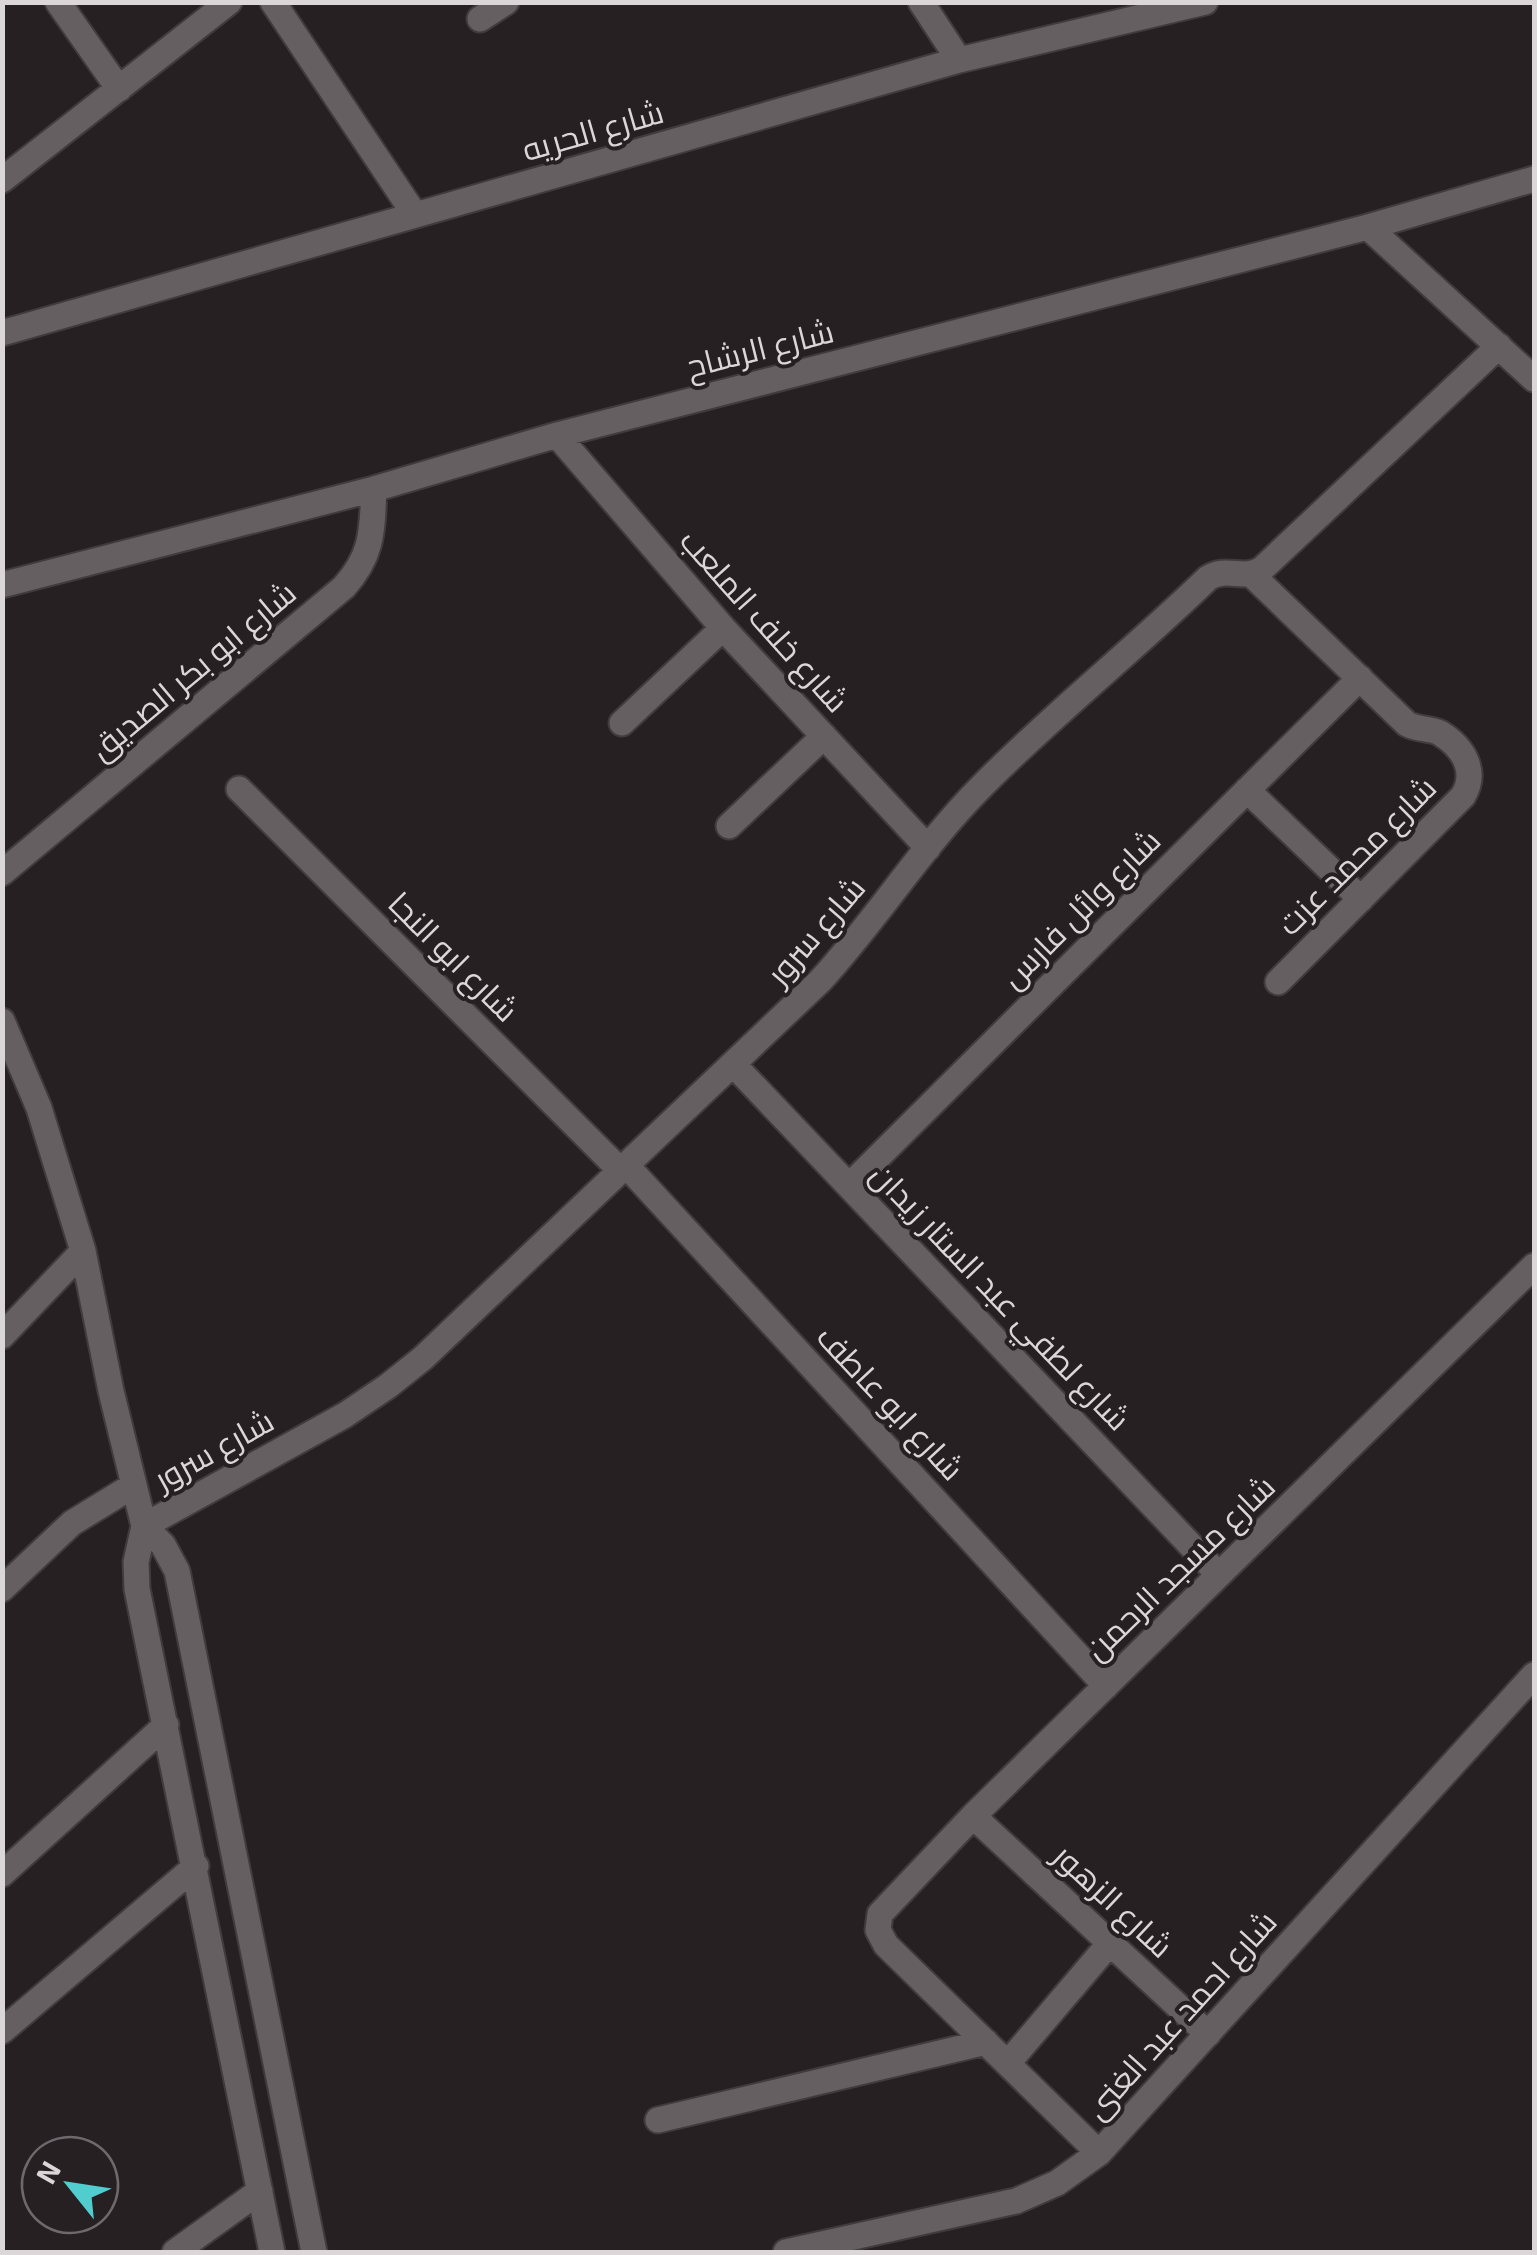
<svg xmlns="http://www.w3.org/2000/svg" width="1537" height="2255" font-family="'Exo 2',Cairo,sans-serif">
<rect width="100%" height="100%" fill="#262023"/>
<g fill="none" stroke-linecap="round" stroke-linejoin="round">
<defs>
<path id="street" d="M58,2l61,87
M273,2l142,213
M921,2l38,58
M480,19l26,-17
M2,180l227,-178
M1368,227l166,152
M2,333l957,-273 246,-58
M557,435l166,193 205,220
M1252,575l155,149c11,6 23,4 33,9 23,14 38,38 23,63l-185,186
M2,585l372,-96 183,-54 811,-208 166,-48
M622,723l101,-95
M239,789l382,382
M1247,790l114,109
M729,826l95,-90
M2,873l342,-286c29,-32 28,-56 30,-98
M2,1021l37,87 44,143 28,140 33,135 -8,36 1,27 135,663
M733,1064l486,511
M626,1165l480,521
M849,1186l511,-508
M2,1336l81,-85
M144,1526l201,-111 43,-29 35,-28 397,-377c57,-62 102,-135 162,-195 72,-73 153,-137 226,-208 19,-12 36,3 54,-9l237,-223
M144,1526l19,19 14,26 137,681
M2,1589l70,-66 62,-38
M973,1816l235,218
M2,1874l164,-149
M2,2031l194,-165
M1008,2063l102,-120
M658,2120l328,-78
M1099,2153l-213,-208 -8,-15 2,-16 93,-98 561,-550
M175,2252l85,-61
M786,2252l230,-51 41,-18 42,-30 435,-478"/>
</defs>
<use href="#street" stroke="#403b3d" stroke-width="29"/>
<use href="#street" stroke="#655f61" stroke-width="25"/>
</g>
<g text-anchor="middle" stroke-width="8" stroke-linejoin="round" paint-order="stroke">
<g font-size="32" fill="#dbd7d9" stroke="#262023">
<text transform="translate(593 131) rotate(-16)" y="11">شارع الحريه</text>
<text transform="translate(760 349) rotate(-14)" y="11">شارع الرشاح</text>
<text transform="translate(764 621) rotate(48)" y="11">شارع خلف الملعب</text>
<text transform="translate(193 671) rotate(-40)" y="11">شارع ابو بكر الصديق</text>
<text transform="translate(1357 856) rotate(-45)" y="11">شارع محمد عزت</text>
<text transform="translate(1081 909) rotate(-45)" y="11">شارع وائل فارس</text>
<text transform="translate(816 931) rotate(-49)" y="11">شارع سرور</text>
<text transform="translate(453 957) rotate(45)" y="11">شارع ابو النجا</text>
<text transform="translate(1000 1297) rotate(46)" y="11">شارع لطفي عبد الستار زيدان</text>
<text transform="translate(890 1403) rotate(47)" y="11">شارع ابو عاطف</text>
<text transform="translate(214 1450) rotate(-29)" y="11">شارع سرور</text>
<text transform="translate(1180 1568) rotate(-44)" y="11">شارع مسجد الرحمن</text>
<text transform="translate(1113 1901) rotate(43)" y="11">شارع الزهور</text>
<text transform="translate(1181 2015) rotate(-48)" y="11">شارع احمد عبد الغنى</text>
</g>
</g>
<rect width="1537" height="2255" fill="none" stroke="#dbd7d9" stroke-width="10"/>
<g transform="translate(70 2185) rotate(300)"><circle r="48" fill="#262023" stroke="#6e696c" stroke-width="2.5"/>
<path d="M0-8L18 38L0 25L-18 38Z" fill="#52cdcf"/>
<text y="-15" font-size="28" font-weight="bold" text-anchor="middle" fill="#dbd7d9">N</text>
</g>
</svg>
